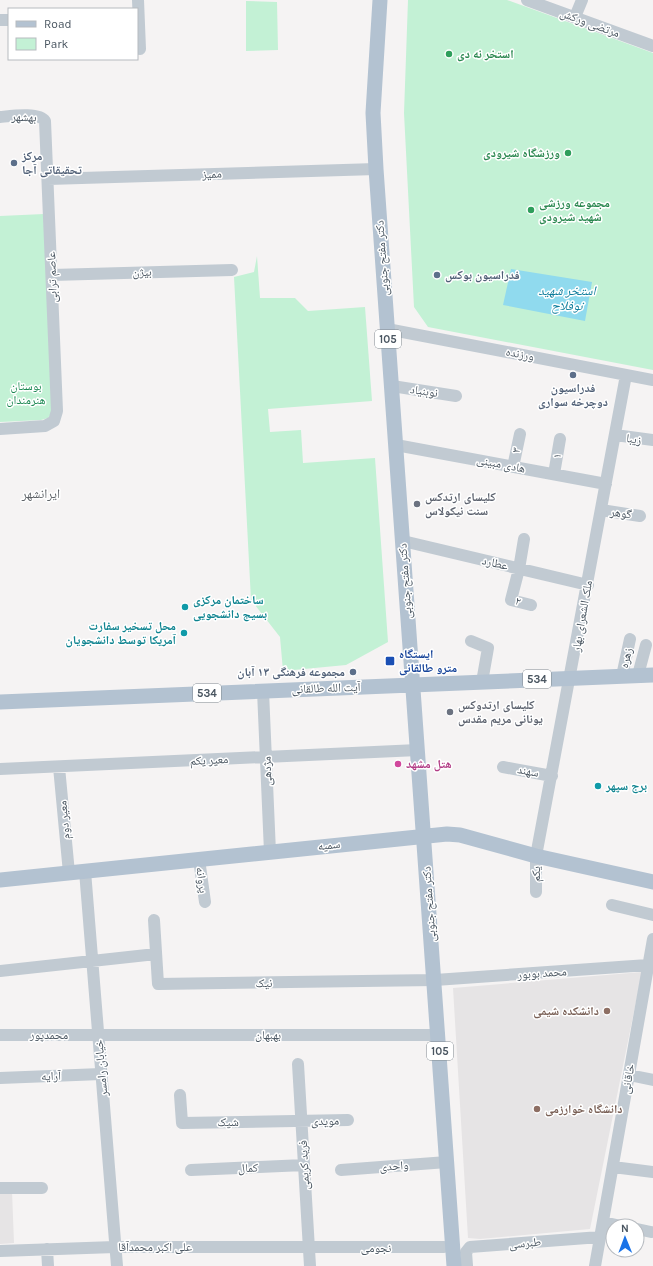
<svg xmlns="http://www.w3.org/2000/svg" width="653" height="1266" font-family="Karla,'Noto Naskh Arabic',sans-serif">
<rect width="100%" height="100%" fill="#f5f3f3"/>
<path fill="#e6e4e5" d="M642,972l-52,257 -110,10 -12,-1 -15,-250z
M12,1191l2,52 -14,1v-52z"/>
<path fill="#c3f1d5" d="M408,0h99l146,53v317l-225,-43 -14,-20 -10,-194z
M246,1l31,1 1,48 -32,1z
M44,214l9,197 -5,7 -7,2 -41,2v-206z
M257,256l3,42h35l13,13 57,-4 7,94 -104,8 2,23 31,-2 2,33 72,-5 13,184 -42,23 -63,6 -3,-34 -29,-37 -17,-323 20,-5z"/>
<path fill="#90daee" d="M511,269l81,13 -7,39 -82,-16z"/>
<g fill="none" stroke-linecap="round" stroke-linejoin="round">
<path stroke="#c1cad2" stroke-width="12" d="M138,0l2,49
M527,0l126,46
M575,17l7,-17
M0,20h9
M0,117c11,-1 39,-5 45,4l12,290 -3,10 -9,5 -45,3
M48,179l328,-10
M52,275l180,-5
M387,329l266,51
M392,386l64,10
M615,435l38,5
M396,445l210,39
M513,467l7,-33
M554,474l6,-35
M601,510l39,6
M524,539l-5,30 -8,31 20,5
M403,541l185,44
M471,641l17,7 -6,34
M638,675l8,-30
M622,676l8,-37
M263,691l7,161
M59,767l10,106
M503,767l49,9
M0,769l418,-19
M199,859l6,43
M85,871l32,395
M536,892v-36l90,-481
M612,905l41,10
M154,920l4,64 277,-4 213,-15
M0,971l156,-17
M0,1035h439
M298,1064l12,202
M629,1075l24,5
M0,1078l101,-4
M180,1095l2,28 166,-3
M613,1167l40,5
M191,1170l113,-5
M341,1170l106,-8
M0,1188h42
M603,1222l18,4
M637,1229l14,3
M47,1249l1,17
M0,1251l115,-4h329
M467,1266l-1,-14 4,-5 130,-10
M595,1266l58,-327"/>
<path stroke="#b3c2d1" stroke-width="15" d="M380,0l-7,113 3,56 78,1097
M0,702l653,-27
M0,880l447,-46 13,1 76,21 117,26"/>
</g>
<g fill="#2e9e5b" stroke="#fff" stroke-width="1.5">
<circle cx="449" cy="54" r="4"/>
<circle cx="568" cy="153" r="4"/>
<circle cx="531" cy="210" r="4"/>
</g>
<g fill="#5c6f8a" stroke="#fff" stroke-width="1.5">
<circle cx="14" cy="163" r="4"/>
<circle cx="437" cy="275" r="4"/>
<circle cx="573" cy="375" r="4"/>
<circle cx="353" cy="672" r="4"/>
</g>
<g fill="#6b7280" stroke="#fff" stroke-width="1.5">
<circle cx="417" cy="504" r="4"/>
<circle cx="450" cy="712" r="4"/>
</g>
<g fill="#0f9aa8" stroke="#fff" stroke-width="1.5">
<circle cx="185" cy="607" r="4"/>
<circle cx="184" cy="633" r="4"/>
<circle cx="598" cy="786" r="4"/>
</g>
<rect fill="#1a4fb4" stroke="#fff" stroke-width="1.5" x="385" y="656" width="10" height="10" rx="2"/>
<circle fill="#d1479c" stroke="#fff" stroke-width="1.5" cx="398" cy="764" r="4"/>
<g fill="#8d6e63" stroke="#fff" stroke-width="1.5">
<circle cx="607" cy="1011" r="4"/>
<circle cx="537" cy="1109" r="4"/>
</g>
<g text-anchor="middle" stroke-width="3" stroke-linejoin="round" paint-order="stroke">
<g fill="#fff" stroke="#808990" stroke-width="1">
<rect x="375" y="330" width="26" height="18" rx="3"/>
<rect x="523" y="670" width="28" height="18" rx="3"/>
<rect x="193" y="684" width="28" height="18" rx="3"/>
<rect x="427" y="1042" width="26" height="18" rx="3"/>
</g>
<g font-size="11" font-weight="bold" fill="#4a5661">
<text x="388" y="343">105</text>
<text x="537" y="683">534</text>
<text x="207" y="697">534</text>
<text x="440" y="1055">105</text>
</g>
<g font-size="12" fill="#4a5661" stroke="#fff">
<text transform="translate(590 23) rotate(20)" y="4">مرتضی ورکش</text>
<text transform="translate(24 117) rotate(2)" y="4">بهشهر</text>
<text transform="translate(212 174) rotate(-2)" y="4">ممیز</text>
<text transform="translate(382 258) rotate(-94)" y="4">دکتر مفتح جنوبی</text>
<text transform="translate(142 272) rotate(-2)" y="4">بیژن</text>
<text transform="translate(52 277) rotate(-92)" y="4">عاصم ترابی</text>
<text transform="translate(520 354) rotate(11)" y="4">ورزنده</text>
<text transform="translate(424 391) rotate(8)" y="4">نوبنیاد</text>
<text transform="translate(634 439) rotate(9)" y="4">زیبا</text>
<text transform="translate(516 450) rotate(-79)" y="4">۳</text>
<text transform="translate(557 456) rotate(-80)" y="4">۱</text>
<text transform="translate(501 464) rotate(11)" y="4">هادی مبینی</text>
<text transform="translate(621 513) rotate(8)" y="4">گوهر</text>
<text transform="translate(495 563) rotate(13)" y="4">عطارد</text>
<text transform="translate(405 581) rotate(-94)" y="4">دکتر مفتح جنوبی</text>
<text transform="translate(518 601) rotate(23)" y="4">۲</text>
<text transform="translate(582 616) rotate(-80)" y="4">ملک الشعرای بهار</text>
<text transform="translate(626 658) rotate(-77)" y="4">زهره</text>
<text transform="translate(326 688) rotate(-2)" y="4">آیت الله طالقانی</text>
<text transform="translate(209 760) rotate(-3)" y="4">معیر یکم</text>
<text transform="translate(267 771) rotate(-92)" y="4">مژدهی</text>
<text transform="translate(528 771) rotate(10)" y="4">سهند</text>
<text transform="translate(64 820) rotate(-95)" y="4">معیر دوم</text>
<text transform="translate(329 845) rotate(-6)" y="4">سمیه</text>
<text transform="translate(536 874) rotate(-90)" y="4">یکم</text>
<text transform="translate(202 880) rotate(82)" y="4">پروانه</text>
<text transform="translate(429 904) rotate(-94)" y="4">دکتر مفتح جنوبی</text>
<text transform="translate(542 973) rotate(-4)" y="4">محمد بوبور</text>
<text transform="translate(264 983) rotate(-1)" y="4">نیک</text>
<text x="49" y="1039">محمدپور</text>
<text x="268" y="1039">بهبهان</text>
<text transform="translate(101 1068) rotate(-95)" y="4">خیابان رامسر</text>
<text transform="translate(51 1076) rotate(-2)" y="4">آرایه</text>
<text transform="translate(628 1079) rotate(-80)" y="4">خاقانی</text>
<text transform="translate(325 1121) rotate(-1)" y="4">مویدی</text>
<text transform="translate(228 1122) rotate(-1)" y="4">شیک</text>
<text transform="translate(304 1165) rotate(-93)" y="4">فرید کریمی</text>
<text transform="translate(394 1166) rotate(-4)" y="4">واحدی</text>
<text transform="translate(248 1168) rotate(-2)" y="4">کمال</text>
<text transform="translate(525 1243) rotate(-5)" y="4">طبرسی</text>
<text x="155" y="1251">علی اکبر محمدآقا</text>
<text x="376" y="1252">نجومی</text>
</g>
<g font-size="12" font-weight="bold" fill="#27864d" stroke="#fff" text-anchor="start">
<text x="457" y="58">استخر نه دی</text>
<text x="560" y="157" text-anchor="end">ورزشگاه شیرودی</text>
<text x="539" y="207">مجموعه ورزشی<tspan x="539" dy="14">شهید شیرودی</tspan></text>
</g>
<g font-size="12" font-weight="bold" fill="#4e5e75" stroke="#fff" text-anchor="start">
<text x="22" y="160">مرکز<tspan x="22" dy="14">تحقیقاتی آجا</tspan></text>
<text x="445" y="279">فدراسیون بوکس</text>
<text x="573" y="392" text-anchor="middle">فدراسیون<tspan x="573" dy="14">دوچرخه سواری</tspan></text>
<text x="345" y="676" text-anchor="end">مجموعه فرهنگی ۱۳ آبان</text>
</g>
<g font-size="12" fill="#17864f" stroke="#fff">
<text x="26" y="390">بوستان<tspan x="26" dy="14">هنرمندان</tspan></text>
</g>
<g font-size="12" font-weight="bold" fill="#5b616d" stroke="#fff" text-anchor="start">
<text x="425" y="501">کلیسای ارتدکس<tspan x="425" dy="14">سنت نیکولاس</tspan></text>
<text x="458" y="709">کلیسای ارتدوکس<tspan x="458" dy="14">یونانی مریم مقدس</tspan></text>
</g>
<g font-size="12" font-weight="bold" fill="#0d838f" stroke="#fff" text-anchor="start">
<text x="193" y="604">ساختمان مرکزی<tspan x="193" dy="14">بسیج دانشجویی</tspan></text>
<text x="176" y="630" text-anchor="end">محل تسخیر سفارت<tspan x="176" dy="14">آمریکا توسط دانشجویان</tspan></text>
<text x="606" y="790">برج سپهر</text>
</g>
<g font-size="12" font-weight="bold" fill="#164399" stroke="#fff" text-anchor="start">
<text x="399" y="658">ایستگاه<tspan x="399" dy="14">مترو طالقانی</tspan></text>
</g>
<g font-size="12" font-weight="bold" fill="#b23c85" stroke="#fff" text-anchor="start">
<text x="406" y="768">هتل مشهد</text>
</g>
<g font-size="12" font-weight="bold" fill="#785e54" stroke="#fff" text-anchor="end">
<text x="599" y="1015">دانشکده شیمی</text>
<text x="545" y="1113" text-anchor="start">دانشگاه خوارزمی</text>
</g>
<g font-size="13" font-style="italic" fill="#0c7c9b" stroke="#fff">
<text x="567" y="295">استخر شهید<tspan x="567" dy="15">نوفلاح</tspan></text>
</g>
<g font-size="13" fill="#5f6368" stroke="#fff">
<text x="41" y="498">ایرانشهر</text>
</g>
</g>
<rect x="8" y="8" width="130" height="52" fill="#ffffff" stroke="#b7bbc0"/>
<rect x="16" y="21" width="20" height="6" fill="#b3c2d1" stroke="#b7bbc0"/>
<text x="44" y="28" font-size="12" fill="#4a5661">Road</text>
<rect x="16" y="38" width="20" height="12" fill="#c3f1d5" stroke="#b7bbc0"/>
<text x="44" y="48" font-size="12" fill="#4a5661">Park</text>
<g transform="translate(625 1238) rotate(359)"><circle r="19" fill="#ffffff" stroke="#b7bbc0"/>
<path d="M0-3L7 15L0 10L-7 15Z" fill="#1a73e8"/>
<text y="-6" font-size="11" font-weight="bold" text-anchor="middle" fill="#4a5661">N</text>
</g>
</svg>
